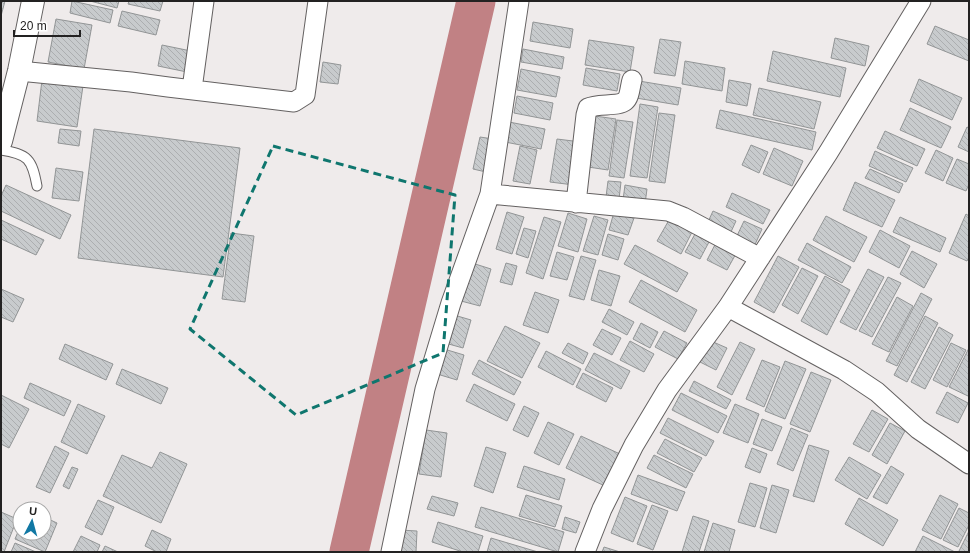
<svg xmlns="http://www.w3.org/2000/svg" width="970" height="553" font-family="Helvetica,sans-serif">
<defs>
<pattern id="building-back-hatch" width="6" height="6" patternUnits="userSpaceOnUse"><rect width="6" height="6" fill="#c8cbcd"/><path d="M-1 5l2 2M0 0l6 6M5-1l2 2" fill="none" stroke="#acaeb0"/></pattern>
</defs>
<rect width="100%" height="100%" fill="#efebeb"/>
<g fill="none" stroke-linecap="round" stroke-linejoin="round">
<path stroke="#c18184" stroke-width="39" d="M349,552l127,-551"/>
</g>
<path fill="url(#building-back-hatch)" stroke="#929596" d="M1,1h4l-4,15z
M72,1l41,9 -3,13 -40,-10z
M90,1h29l-2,7z
M129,1h34l-3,10 -32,-7z
M122,11l38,9 -4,15 -38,-9z
M56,19l36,6 -8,44 -36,-7z
M533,22l40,7 -3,19 -40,-7z
M935,26l34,14v21l-42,-17z
M835,38l34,8 -4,20 -34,-8z
M660,39l21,3 -6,34 -21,-3z
M589,40l45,7 -4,25 -45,-7z
M162,45l29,6 -4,21 -29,-6z
M523,49l41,8 -2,12 -41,-7z
M773,51l73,17 -6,29 -73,-16z
M685,61l40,7 -3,23 -40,-7z
M323,62l18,3 -3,19 -18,-2z
M586,68l34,6 -3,17 -34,-6z
M521,69l39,8 -4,20 -39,-7z
M919,79l43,19 -10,22 -42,-19z
M42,80l41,6 -6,41 -40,-6z
M729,80l22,4 -4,22 -21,-4z
M639,81l42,7 -3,17 -42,-7z
M759,88l62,14 -7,27 -61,-14z
M517,96l36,7 -3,17 -36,-7z
M640,104l18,3 -11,71 -17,-2z
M910,108l41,19 -10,21 -41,-18z
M720,110l96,22 -4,18 -96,-22z
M659,113l16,2 -10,68 -16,-2z
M595,116l21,3 -8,51 -20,-3z
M617,120l16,2 -9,56 -15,-2z
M509,122l36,7 -4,20 -36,-7z
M967,127l2,1v24l-11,-5z
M60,129l21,2 -2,15 -21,-3z
M94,129l146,19 -17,129 -145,-19z
M885,131l40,18 -8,17 -40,-18z
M480,137l13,2 -7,33 -13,-3z
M557,139l24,3 -7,43 -24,-3z
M751,145l17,7 -9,21 -17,-8z
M520,146l17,4 -7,34 -17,-3z
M774,148l29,13 -11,25 -29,-12z
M936,150l17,8 -10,23 -18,-8z
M875,151l38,17 -7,14 -37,-16z
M957,159l12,5v20l-3,7 -20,-8z
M56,168l27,4 -4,29 -27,-3z
M870,169l33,15 -4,9 -34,-15z
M608,181l13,1 -2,17 -13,-2z
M855,182l40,18 -13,27 -39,-17z
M6,185l65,30 -11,24 -59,-28v-15z
M625,185l22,4 -2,15 -22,-4z
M732,193l38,17 -7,14 -37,-17z
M713,211l23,10 -6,13 -23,-10z
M507,212l17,5 -12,37 -16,-5z
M614,212l20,6 -6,17 -19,-5z
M568,213l19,6 -9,33 -20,-6z
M966,214l3,2v41l-2,4 -18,-8z
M594,216l14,4 -10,35 -15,-4z
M826,216l41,21 -13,25 -41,-22z
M544,217l17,5 -18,57 -17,-6z
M900,217l46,21 -6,14 -47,-20z
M1,220l43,20 -8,15 -35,-16z
M669,220l23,12 -11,22 -24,-13z
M744,221l18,8 -9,20 -18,-9z
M524,228l12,3 -8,27 -12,-4z
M880,230l30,16 -11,22 -30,-16z
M231,233l23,3 -9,66 -23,-3z
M608,234l16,5 -6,21 -16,-5z
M695,234l14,8 -9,17 -15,-7z
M718,239l20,11 -11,20 -20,-10z
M807,243l44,24 -9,16 -44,-23z
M635,245l53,28 -11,19 -53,-28z
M912,251l25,13 -13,24 -24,-14z
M557,252l17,5 -7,23 -17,-4z
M581,256l15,4 -12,40 -15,-4z
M778,256l21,11 -25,46 -20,-11z
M472,263l19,6 -11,37 -19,-5z
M506,263l11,3 -5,19 -12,-3z
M802,268l16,8 -20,38 -16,-9z
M868,269l16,8 -28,53 -16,-8z
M599,270l21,6 -9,30 -20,-6z
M825,276l25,14 -23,45 -26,-14z
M888,277l13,6 -29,54 -13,-6z
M641,280l56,30 -12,22 -56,-30z
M1,289l23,10 -11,23 -12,-5z
M535,292l24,8 -11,33 -25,-8z
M921,293l11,6 -35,67 -11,-5z
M897,297l16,9 -24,46 -17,-8z
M609,309l25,13 -7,13 -25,-13z
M454,315l17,5 -8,28 -18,-5z
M925,316l13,7 -31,59 -13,-7z
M641,323l17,9 -8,16 -17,-9z
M505,326l35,17 -18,35 -35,-17z
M939,327l14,8 -28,54 -14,-7z
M602,329l19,9 -9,17 -19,-10z
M664,331l23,12 -9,16 -23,-12z
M630,341l24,13 -10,18 -24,-12z
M711,341l16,7 -11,22 -16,-8z
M740,342l15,7 -23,46 -15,-8z
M568,343l20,10 -5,11 -21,-11z
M951,343l15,7 -19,37 -14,-7z
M65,344l48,20 -7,16 -47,-21z
M969,348v46l-1,2 -19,-9z
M444,349l20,6 -7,25 -20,-6z
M546,351l35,18 -8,16 -35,-18z
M594,353l36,18 -9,18 -36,-19z
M479,360l42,22 -7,13 -42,-21z
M762,360l18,7 -16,40 -18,-8z
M785,361l21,8 -21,50 -20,-8z
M122,369l46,19 -7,16 -45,-20z
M811,372l20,8 -21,52 -20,-8z
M583,373l30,15 -7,14 -30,-15z
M694,381l37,19 -5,9 -37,-18z
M30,383l41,18 -7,15 -40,-18z
M474,384l41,20 -8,17 -41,-20z
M947,392l21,11 -10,20 -22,-10z
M681,393l46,23 -9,17 -46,-23z
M1,395l28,14 -20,39 -8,-4z
M78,404l27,12 -18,38 -26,-12z
M735,404l24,10 -11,29 -25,-10z
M524,406l15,7 -11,24 -15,-7z
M872,410l16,9 -19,33 -16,-8z
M668,418l46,23 -8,15 -46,-23z
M762,419l20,8 -10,24 -19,-7z
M548,422l26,12 -15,31 -25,-12z
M890,423l15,8 -18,33 -15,-9z
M791,428l17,7 -15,36 -16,-7z
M426,430l21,3 -6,44 -22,-3z
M581,436l39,18 -15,32 -39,-18z
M665,439l37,19 -8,14 -37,-19z
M809,445l20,6 -15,51 -21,-6z
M55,446l14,7 -19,40 -14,-6z
M486,447l20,6 -13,40 -19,-7z
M752,448l15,6 -7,19 -15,-6z
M160,452l27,12 -26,59 -58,-27 19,-41 30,13z
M654,455l39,19 -7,14 -39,-20z
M849,457l32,18 -14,24 -32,-19z
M524,466l41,13 -6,21 -42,-13z
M891,466l13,8 -17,30 -14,-7z
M72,467l6,2 -9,20 -6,-3z
M638,475l47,17 -8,19 -46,-17z
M750,483l17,5 -12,39 -17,-5z
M772,485l17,5 -13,43 -16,-5z
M526,495l36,11 -7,21 -36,-11z
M940,495l18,9 -17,35 -19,-9z
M432,496l26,7 -4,13 -27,-7z
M625,497l22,9 -14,36 -22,-9z
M859,498l39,22 -15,26 -38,-22z
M98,500l16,7 -12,28 -17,-8z
M652,505l16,6 -15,39 -16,-6z
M481,507l83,25 -6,20 -83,-25z
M959,508l10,5v12l-11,22 -15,-7z
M1,512l16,7 -13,33h-3z
M693,516l16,5 -10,31h-17z
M44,517l13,6 -12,29 -30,-13 5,-12v6h24z
M565,517l15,5 -4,11 -14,-4z
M438,522l45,14 -5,16h-15l-31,-10z
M713,523l22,7 -6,22h-25z
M152,530l19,9 -5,13h-9l-12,-6z
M400,530l17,1 -1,21h-17z
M969,531v21h-7l-3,-1z
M81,536l19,9 -3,7h-24z
M923,536l32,16h-40z
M491,538l47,14h-51z
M15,543l21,9h-25z
M105,546l13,6h-16z
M604,547l16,5h-18z"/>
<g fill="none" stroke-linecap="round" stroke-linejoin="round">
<defs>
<path id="lane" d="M1,150c27,4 31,9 36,36"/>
<path id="street" d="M19,71l112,11 37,5 126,15 11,-7 13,-94
M192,89l12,-88
M490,194l178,17 15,6 77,41
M576,203l10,-88 2,-7c10,-5 30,-1 37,-7 5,-4 5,-15 7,-21
M728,307l116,63 33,22 41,37 51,35
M391,552l34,-163 26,-86 39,-109 29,-193
M585,552l17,-43 32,-64 33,-55 61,-83 100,-154 93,-152"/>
<path id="secondary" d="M1,141l18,-70 14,-70"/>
</defs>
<use href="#lane" stroke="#646161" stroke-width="11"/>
<use href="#street" stroke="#646161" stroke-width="21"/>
<use href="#secondary" stroke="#646161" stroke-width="24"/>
<use href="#lane" stroke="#fff" stroke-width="9"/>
<use href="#street" stroke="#fff" stroke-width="19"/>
<use href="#secondary" stroke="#fff" stroke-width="22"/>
</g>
<path fill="none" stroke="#0f766e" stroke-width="3" stroke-dasharray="8 5" stroke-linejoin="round" d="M273,146l182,49 -12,158 -147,62 -106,-86z"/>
<rect width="970" height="553" fill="none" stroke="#232222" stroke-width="4"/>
<g transform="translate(32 521) rotate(6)"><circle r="19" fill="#ffffff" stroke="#a7a7a7"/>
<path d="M0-3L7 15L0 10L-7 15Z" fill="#1178a4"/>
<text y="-6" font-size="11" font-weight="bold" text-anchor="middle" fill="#232222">U</text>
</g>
<path d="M14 30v6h66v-6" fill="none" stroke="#232222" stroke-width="2"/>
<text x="20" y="30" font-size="12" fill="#232222" stroke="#ffffff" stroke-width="3" paint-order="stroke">20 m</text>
</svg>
